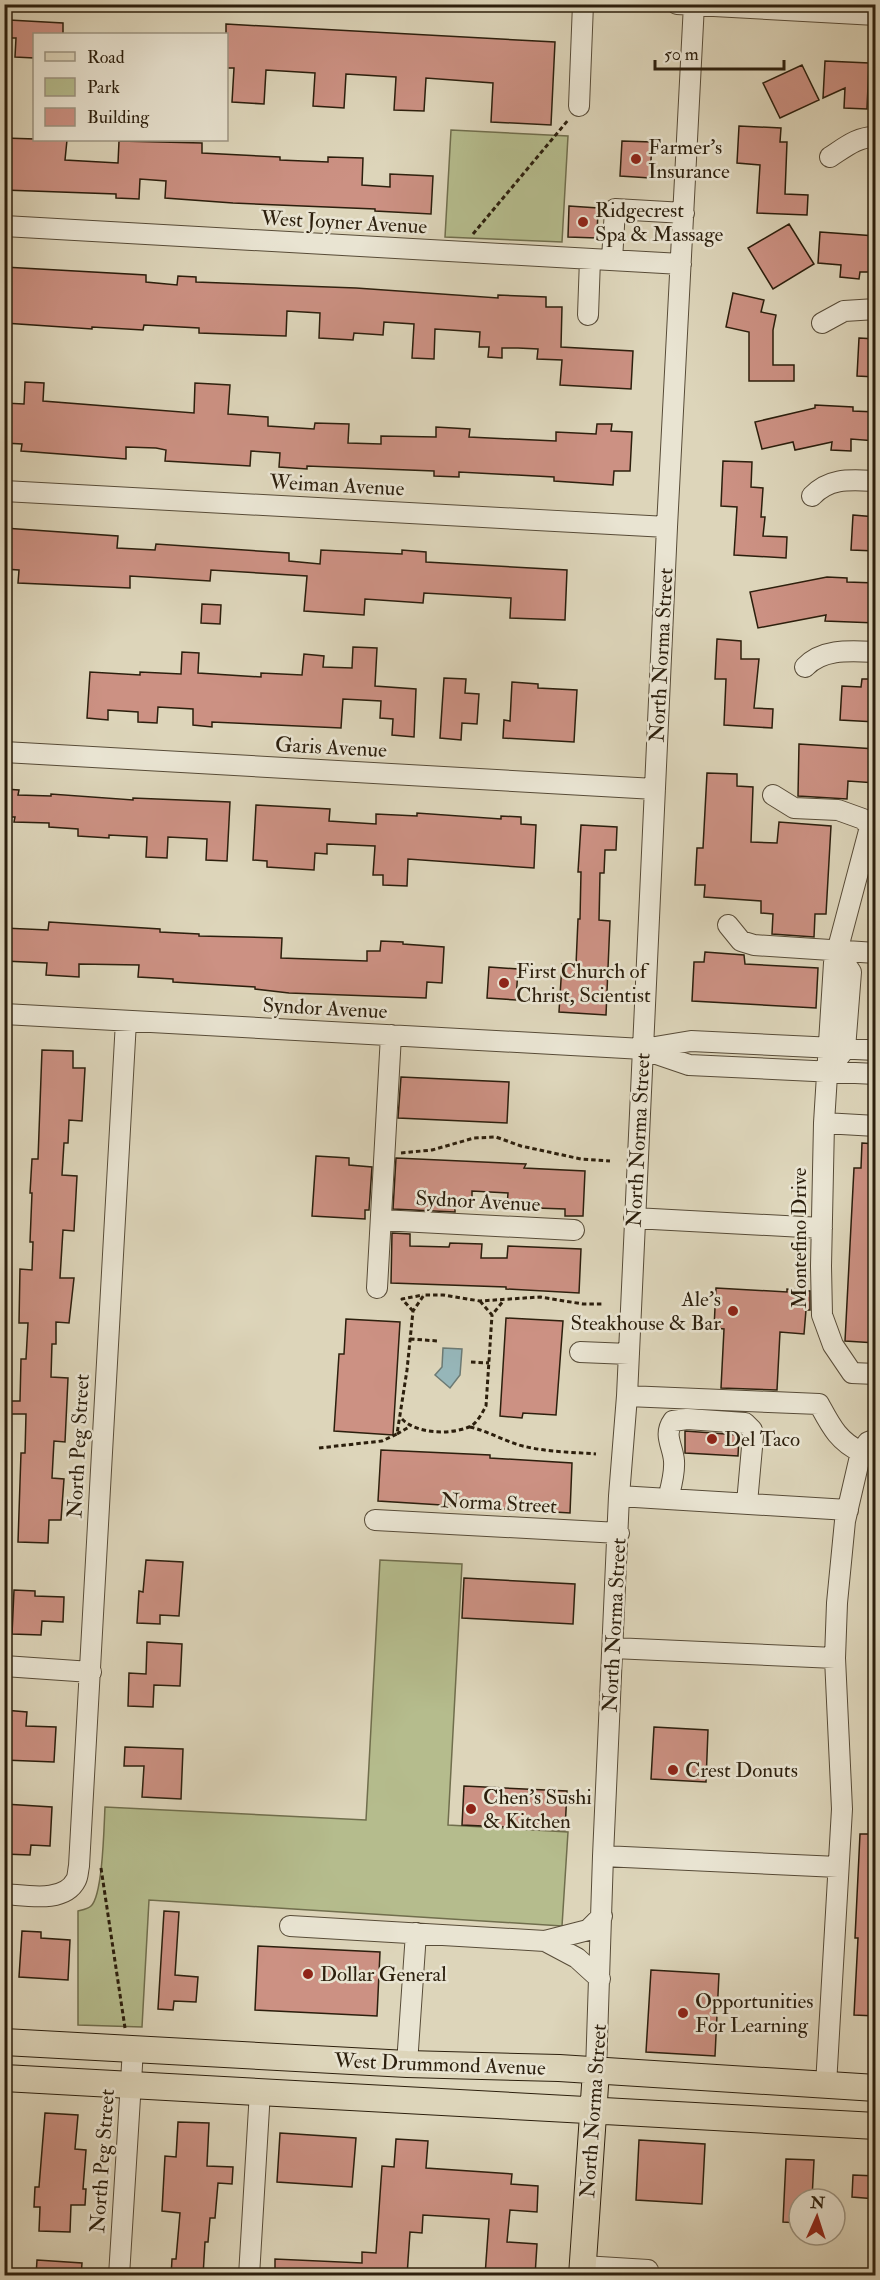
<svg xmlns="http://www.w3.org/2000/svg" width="880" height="2280" font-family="'IM FELL Double Pica',serif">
<rect width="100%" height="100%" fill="#ddd5ba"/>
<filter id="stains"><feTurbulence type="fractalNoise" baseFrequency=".00333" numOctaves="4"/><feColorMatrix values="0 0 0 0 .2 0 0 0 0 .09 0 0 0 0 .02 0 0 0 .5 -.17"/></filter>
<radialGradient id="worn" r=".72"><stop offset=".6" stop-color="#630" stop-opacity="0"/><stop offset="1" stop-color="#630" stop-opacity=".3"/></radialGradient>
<path fill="#b5bc8d" stroke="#706e4d" stroke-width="1.5" d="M451,130l117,6 -6,106 -117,-5z
M380,1560l82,4 -14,261 120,7 -6,94 -413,-26 -7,127 -64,-2v-114c4,-1 10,-2 13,-5 12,-11 13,-81 14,-99l261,13z"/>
<path fill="#96b6b9" stroke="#6c7a74" stroke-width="1.5" d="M443,1348l19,1 -2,26 -10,13 -15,-13 7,-8z"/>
<path fill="#cc9183" stroke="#2c1f0d" stroke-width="1.5" d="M9,20l54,3v11h-29v24l-19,-1 1,-19h-8z
M226,24l329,18 -4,83 -60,-3 2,-39 -67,-5 -2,33 -30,-1 2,-33 -50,-3 -2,34 -31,-2 2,-33 -49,-3 -2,34 -32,-2 2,-34h-8z
M825,61l44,2 -2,46 -23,-1 1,-20 -22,10z
M802,65l17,35 -39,18 -17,-35z
M739,126l42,2 -1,14h7l-2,52 23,1 -1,20 -50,-2 3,-48 -23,-2z
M4,138l63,2 -2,20 53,3 1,-22 83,2v10l78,4v3l48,2v-5l35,1 -1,27 28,2v-13l43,2 -2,38 -56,-3v-2l-142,-6 -68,-5 1,-17 -26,-2 -1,20 -23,-1v-4l-112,-4z
M622,141l30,1 -2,36 -30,-2z
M569,206l29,2 -1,30 -29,-1z
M789,224l25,40 -41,25 -25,-41z
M820,232l56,4v36h-16l-1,7 -19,-2 1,-12 -23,-2z
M4,267l142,8v7l31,3 1,-9 18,1v5l160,6 142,10v-3l48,2v10h16l-1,40 72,4 -2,38 -71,-4 2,-25 -25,-1 1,-10 -20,-1h-16v10l-14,-1 1,-10h-10l1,-15 -45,-3 -1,30 -22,-1 2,-34 -30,-2 -1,13 -29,-2 -1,7 -34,-2 1,-25 -33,-2 -1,25 -87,-3v-5l-55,-3 -1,5 -51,-3v2l-88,-6z
M733,293l31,7 -3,12 15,3 -3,15v35h21v16h-45v-49l-23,-5z
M859,338l17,1v38l-19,-1z
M25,382l19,1 -1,18 151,12 1,-30 35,2 -2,29 40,3v9l46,3 1,-6 34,1 -1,19 33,1v-8l55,1v-10l34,2 -1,8 87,4v-9l40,2 1,-10h15l-1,7 21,1 -2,39h-16l-1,14 -59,-4v-4l-95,-5v5l-25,-1v-5l-127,-5v3l-28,-2 1,-14 -29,-2 -1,15 -85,-5 1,-11 -10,-2 -30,-1v12l-105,-8 1,-7 -18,-1v-40l20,1z
M815,405l38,2v4l23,1v29l-25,-2v12l-20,-1 1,-8 -37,8 -2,-8 -31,7 -7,-27 60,-14z
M723,461l29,1 -1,25 12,1 -2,29h4l-2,19 24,1 -1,21 -52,-3 3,-48 -16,-1z
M853,515l23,2v34l-25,-1z
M4,528l114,8 -1,12 38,2 1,-6 133,9v8l31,3 1,-14 81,4v-4l24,2v10l141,8 -2,50 -55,-2 1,-20 -87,-5 -1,10 -58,-4 -1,16 -60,-4 3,-35 -96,-6 -1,11 -80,-5v12l-112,-5 1,-13 -15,-1z
M827,577l20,1v4l29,1v40l-51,-2 1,-6 -68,13 -8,-36z
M202,604l19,1 -1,19 -19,-1z
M717,639l24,2v18h18l-5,49 19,1 -1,19 -48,-3 2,-46h-11z
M353,647l24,1 -2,38 41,3 -2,48 -22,-2 1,-16 -13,-1 1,-17 -38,-2 -2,29 -129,-6v5l-19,-2v-16l-35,-2 -1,16 -19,-1v-10l-30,-2v10l-21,-2 3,-46 50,3v-3l41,2 1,-22 17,1 -1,20 63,4v-4l41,2 2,-21 20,2 -1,11 29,1z
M444,678l22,1 -1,14 14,1 -2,30 -15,-1 -1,17 -21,-2z
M862,679h14v43l-36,-2 2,-34 19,1z
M512,682l26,2v4l39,2 -3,52 -71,-4 1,-18 6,1z
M799,744l77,5v34l-28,-2 -1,18 -49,-3z
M707,773l30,1v12l16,1 -2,55 26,1 2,-21 52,4 -5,88h-11l-1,23 -42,-3 1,-20 -12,-1v-12l-57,-4 1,-12h-10l2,-37h6z
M4,789l15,1 -1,5 33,1v-2l82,6v-2l97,4 -3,59 -21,-1 1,-21 -39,-2 -1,21 -21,-1 1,-20 -38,-2v3l-31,-2v-7l-29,-2v-4l-35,-1 1,-5h-11z
M256,805l74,4 -1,12 47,3v-10l41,2v-3l84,6v-3l20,1v7l15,1 -2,43 -126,-9 -1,27 -24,-1v-10h-10l2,-29 -48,-2v10l-12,-1 -1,17 -47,-3v-6l-14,-1z
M581,825l36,2 -1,23h-11l-1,23h-4l-1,47 11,1 -4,94 -47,-3 3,-48 14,1 2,-46h2l1,-47h-3z
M49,922l111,7v3l39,2v2l83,2 -1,20 86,3v-10h13l1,-10 22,1v2l41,3 -2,36 -15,-1 -1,16 -137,-5 -34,-4v-2l-82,-5v-3l-35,-2 1,-12 -60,-1v13l-33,-2 1,-12 -43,-2v-33l44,2z
M705,952l39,3 1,9 73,4 -2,40 -124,-7 2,-39h10z
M489,967l29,2 -2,31 -29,-2z
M42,1050l31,1v17h12l-3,53 -13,-1 -1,23h-4l-2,32 15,1 -3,55 -11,-1 -3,48h14l-5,45 -13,-1v22h-4l-1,33 17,1 -3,64 -11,-1 -2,37 12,1 -3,41h-12l-1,23 -30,-1 3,-89h4l1,-39h-17v-13h11l1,-42h5l2,-36h-9l1,-54 12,1 1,-28h-3l2,-49h-2l2,-34h6z
M401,1077l108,5 -2,41 -109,-5z
M862,1143l14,1v199l-31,-2 9,-173h7z
M316,1156l33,2v7l23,2 -3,43h-4v9l-53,-3z
M396,1158l130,6 -2,4 61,3 -2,45h-18v-7l-58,-2 1,-14 -36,-2v17l-17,-1v5l-62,-3z
M392,1233l18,1v12l39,1 1,-4 32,1 -1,14h26l1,-12 73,3 -2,44 -73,-4v-2l-115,-4z
M716,1288l71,4v-3l23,2v19h-4l-2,24 -24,-2 -3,58 -56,-2 3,-59 -10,-1z
M506,1318l57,3 -7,94 -33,-2 -1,5 -22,-2z
M346,1319l54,3 -7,113 -59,-4 5,-77h5z
M685,1431l54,4 -1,21 -53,-3z
M381,1450l109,5v3l82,5 -2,50 -192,-12z
M146,1560l37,2 -4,54 -19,-1v9l-23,-1 2,-32 4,1z
M464,1578l111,6 -2,40 -111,-6z
M14,1590l21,1v5l29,1 -1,25 -21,-1 -1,14 -29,-1z
M147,1642l35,2 -2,42 -26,-1 -1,22 -25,-1 1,-33 17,1z
M4,1710l23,2 -1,14 30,1 -2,35 -50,-2z
M654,1727l54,3 -2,52 -55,-3z
M125,1747l58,2 -2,50 -39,-2 2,-31h-20z
M464,1786l103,5 -2,39 -103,-5z
M4,1804l48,3 -2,39 -19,-1 -1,10 -26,-1z
M860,1834h16v182l-22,-1 4,-77h-3z
M164,1911l15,1 -4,63 23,2 -2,25 -22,-1 -1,9 -15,-1z
M22,1931l19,1v6l29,2 -2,40 -49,-3z
M258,1946l122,6 -3,64 -122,-6z
M651,1970l68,4 -4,82 -69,-4z
M45,2113l33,2 -3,34 11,1 -3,39h3l-1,16h-14l-1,27 -31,-1 1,-24h-6l1,-20h4z
M178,2122l31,1 -2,43 26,1 -1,17 -14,-1 -3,35h-5l-2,24h-3l-2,34h-32l1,-17h4l4,-46 -18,-2 3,-55 11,1z
M280,2133l76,5 -4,49 -75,-5z
M396,2139l32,2 -2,27 86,6 -1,10 27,2 -1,26 -27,-2 -3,32 30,2 -2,32h-50l4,-57 -66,-4 -1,18 -12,-1 -3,44h-132v-17l87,4v-11l14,1 6,-87 12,1z
M639,2140l66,4 -3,60 -66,-4z
M786,2159l28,1 -2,39h-13v24l-16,-1z
M853,2175l23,1v23l-24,-2z
M37,2260l45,3 -1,13h-45z"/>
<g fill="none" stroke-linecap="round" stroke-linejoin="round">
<defs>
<path id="minor" d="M677,4l199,11
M579,106l4,-102
M830,157c14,-9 28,-21 46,-20
M4,226l677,38
M612,260l3,-51 69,4
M588,315l2,-56
M822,323l22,-12 32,-2
M4,491l663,36
M812,496c18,-19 39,-16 64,-15
M805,667c18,-19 46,-16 71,-15
M4,752l651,37
M773,795l21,13 44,2 25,9 7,8
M876,827h-6l-36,136 -10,160 -3,143 1,49 11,30 19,28 24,1
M728,925l13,16 13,4 122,8
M837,951l14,21 -6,77 -7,9
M4,1014l639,35 48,-8 185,9
M645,1050l44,15 187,9
M824,1123l52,3
M634,1218l188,10
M381,1220l193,10
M377,1288l14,-253
M580,1352l49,2
M627,1396l192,8c12,22 19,37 42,48
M619,1496l229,14
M668,1499c3,-12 7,-25 6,-38 -1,-15 -11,-26 -1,-40l14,-2 58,4 7,7 1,6 -6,67
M375,1520l244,13
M613,1648l222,10
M4,1666l87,6
M603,1856l235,11
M4,1894c21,1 60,10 72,-14 2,-3 2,-10 3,-14l47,-845
M290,1926l255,15 43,-11 14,-14
M545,1941l32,17 23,21
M407,2064l9,-131
M596,2071l7,-215 16,-360 8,-100 40,-869 27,-523
M826,2085l16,-276 -7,-151 2,-55 8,-82 16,-69 7,-10 8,-3
M583,2266l65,4
M119,2276l14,-227
M249,2276l11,-185"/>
<path id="major" d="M4,2042l403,22 152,4 317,20
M4,2078l872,48
M582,2276l14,-205"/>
</defs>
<use href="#minor" stroke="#584c38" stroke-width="22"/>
<use href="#major" stroke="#2c1f0d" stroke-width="28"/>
<path stroke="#2c1f0d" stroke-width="3" stroke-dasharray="4.5 3" stroke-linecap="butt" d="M473,234l96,-115
M401,1153l31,-3 42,-12 22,-1 25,9 60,13 29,2
M480,1301l12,14 12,-15
M413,1311l-11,-12 21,-4
M410,1339l28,2
M471,1362l18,1
M402,1419c15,15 47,16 67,8 8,-3 13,-14 17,-21l6,-91
M470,1427c17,4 33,13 49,18 25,7 52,7 77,9
M397,1434l12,-7
M319,1448l63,-7 15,-7 10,-64 6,-59 11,-16h19l37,6 60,-4 43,7h20
M101,1868l24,160"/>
<use href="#minor" stroke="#e9e4d2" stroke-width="20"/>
<use href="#major" stroke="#ddd5ba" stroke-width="26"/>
</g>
<g fill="#8f2418" stroke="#e9e4d2" stroke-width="2">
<circle cx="636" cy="159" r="6"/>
<circle cx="583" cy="222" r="6"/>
<circle cx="504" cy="983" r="6"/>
<circle cx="733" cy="1311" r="6"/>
<circle cx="712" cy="1439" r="6"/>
<circle cx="673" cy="1770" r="6"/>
<circle cx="471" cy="1809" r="6"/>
<circle cx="308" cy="1974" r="6"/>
<circle cx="683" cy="2013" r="6"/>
</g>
<g text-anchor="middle" stroke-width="5" stroke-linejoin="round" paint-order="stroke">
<g font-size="21" fill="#2c1f0d" stroke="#e9e4d2" text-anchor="start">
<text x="648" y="154">Farmer's<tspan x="648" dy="24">Insurance</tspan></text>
<text x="595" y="217">Ridgecrest<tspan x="595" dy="24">Spa &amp; Massage</tspan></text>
<text x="516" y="978">First Church of<tspan x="516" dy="24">Christ, Scientist</tspan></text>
<text x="721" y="1306" text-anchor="end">Ale's<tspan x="721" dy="24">Steakhouse &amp; Bar</tspan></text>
<text x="724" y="1446">Del Taco</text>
<text x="685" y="1777">Crest Donuts</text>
<text x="483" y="1804">Chen's Sushi<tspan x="483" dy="24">&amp; Kitchen</tspan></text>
<text x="320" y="1981">Dollar General</text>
<text x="695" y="2008">Opportunities<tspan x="695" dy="24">For Learning</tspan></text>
</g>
<g font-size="21" fill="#2c1f0d" stroke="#e9e4d2">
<text transform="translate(344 222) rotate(3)" y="7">West Joyner Avenue</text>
<text transform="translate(337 485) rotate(3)" y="7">Weiman Avenue</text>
<text transform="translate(661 655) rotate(-87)" y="7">North Norma Street</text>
<text transform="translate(331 747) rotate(3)" y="7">Garis Avenue</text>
<text transform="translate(325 1008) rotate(3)" y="7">Syndor Avenue</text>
<text transform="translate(638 1140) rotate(-87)" y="7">North Norma Street</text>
<text transform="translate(478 1201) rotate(3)" y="7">Sydnor Avenue</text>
<text transform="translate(799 1238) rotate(-90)" y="7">Montefino Drive</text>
<text transform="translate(78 1446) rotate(-87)" y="7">North Peg Street</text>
<text transform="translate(499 1503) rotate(3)" y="7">Norma Street</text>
<text transform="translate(614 1625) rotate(-87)" y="7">North Norma Street</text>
<text transform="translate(440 2064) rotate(2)" y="7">West Drummond Avenue</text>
<text transform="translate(593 2111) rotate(-86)" y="7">North Norma Street</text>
<text transform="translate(102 2161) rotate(-86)" y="7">North Peg Street</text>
</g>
</g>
<rect width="880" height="2280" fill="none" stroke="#ddd5ba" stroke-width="24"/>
<rect x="6" y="6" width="868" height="2268" fill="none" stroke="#2c1f0d" stroke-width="3"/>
<rect x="12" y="12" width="856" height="2256" fill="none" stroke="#2c1f0d" stroke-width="1.5"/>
<rect x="33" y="33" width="195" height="108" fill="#e9e4d2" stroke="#9d9583" stroke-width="1.5"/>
<rect x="45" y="52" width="30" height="9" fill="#ddd5ba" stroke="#9d9583" stroke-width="1.5"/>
<text x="87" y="63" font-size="18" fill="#2c1f0d">Road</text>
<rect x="45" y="78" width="30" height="18" fill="#b5bc8d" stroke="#9d9583" stroke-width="1.5"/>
<text x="87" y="93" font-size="18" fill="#2c1f0d">Park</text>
<rect x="45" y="108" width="30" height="18" fill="#cc9183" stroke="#9d9583" stroke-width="1.5"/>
<text x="87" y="123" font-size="18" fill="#2c1f0d">Building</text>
<g transform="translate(817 2217) rotate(3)"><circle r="28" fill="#e9e4d2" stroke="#9d9583" stroke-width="1.5"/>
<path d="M0-4.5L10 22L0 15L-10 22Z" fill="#8f2418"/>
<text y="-9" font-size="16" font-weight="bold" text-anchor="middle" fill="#2c1f0d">N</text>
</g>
<path d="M655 60v9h129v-9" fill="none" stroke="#2c1f0d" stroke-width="3"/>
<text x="664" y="60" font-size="18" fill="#2c1f0d" stroke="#e9e4d2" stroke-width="4.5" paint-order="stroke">50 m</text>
<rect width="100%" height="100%" filter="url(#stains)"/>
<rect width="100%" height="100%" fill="url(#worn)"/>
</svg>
